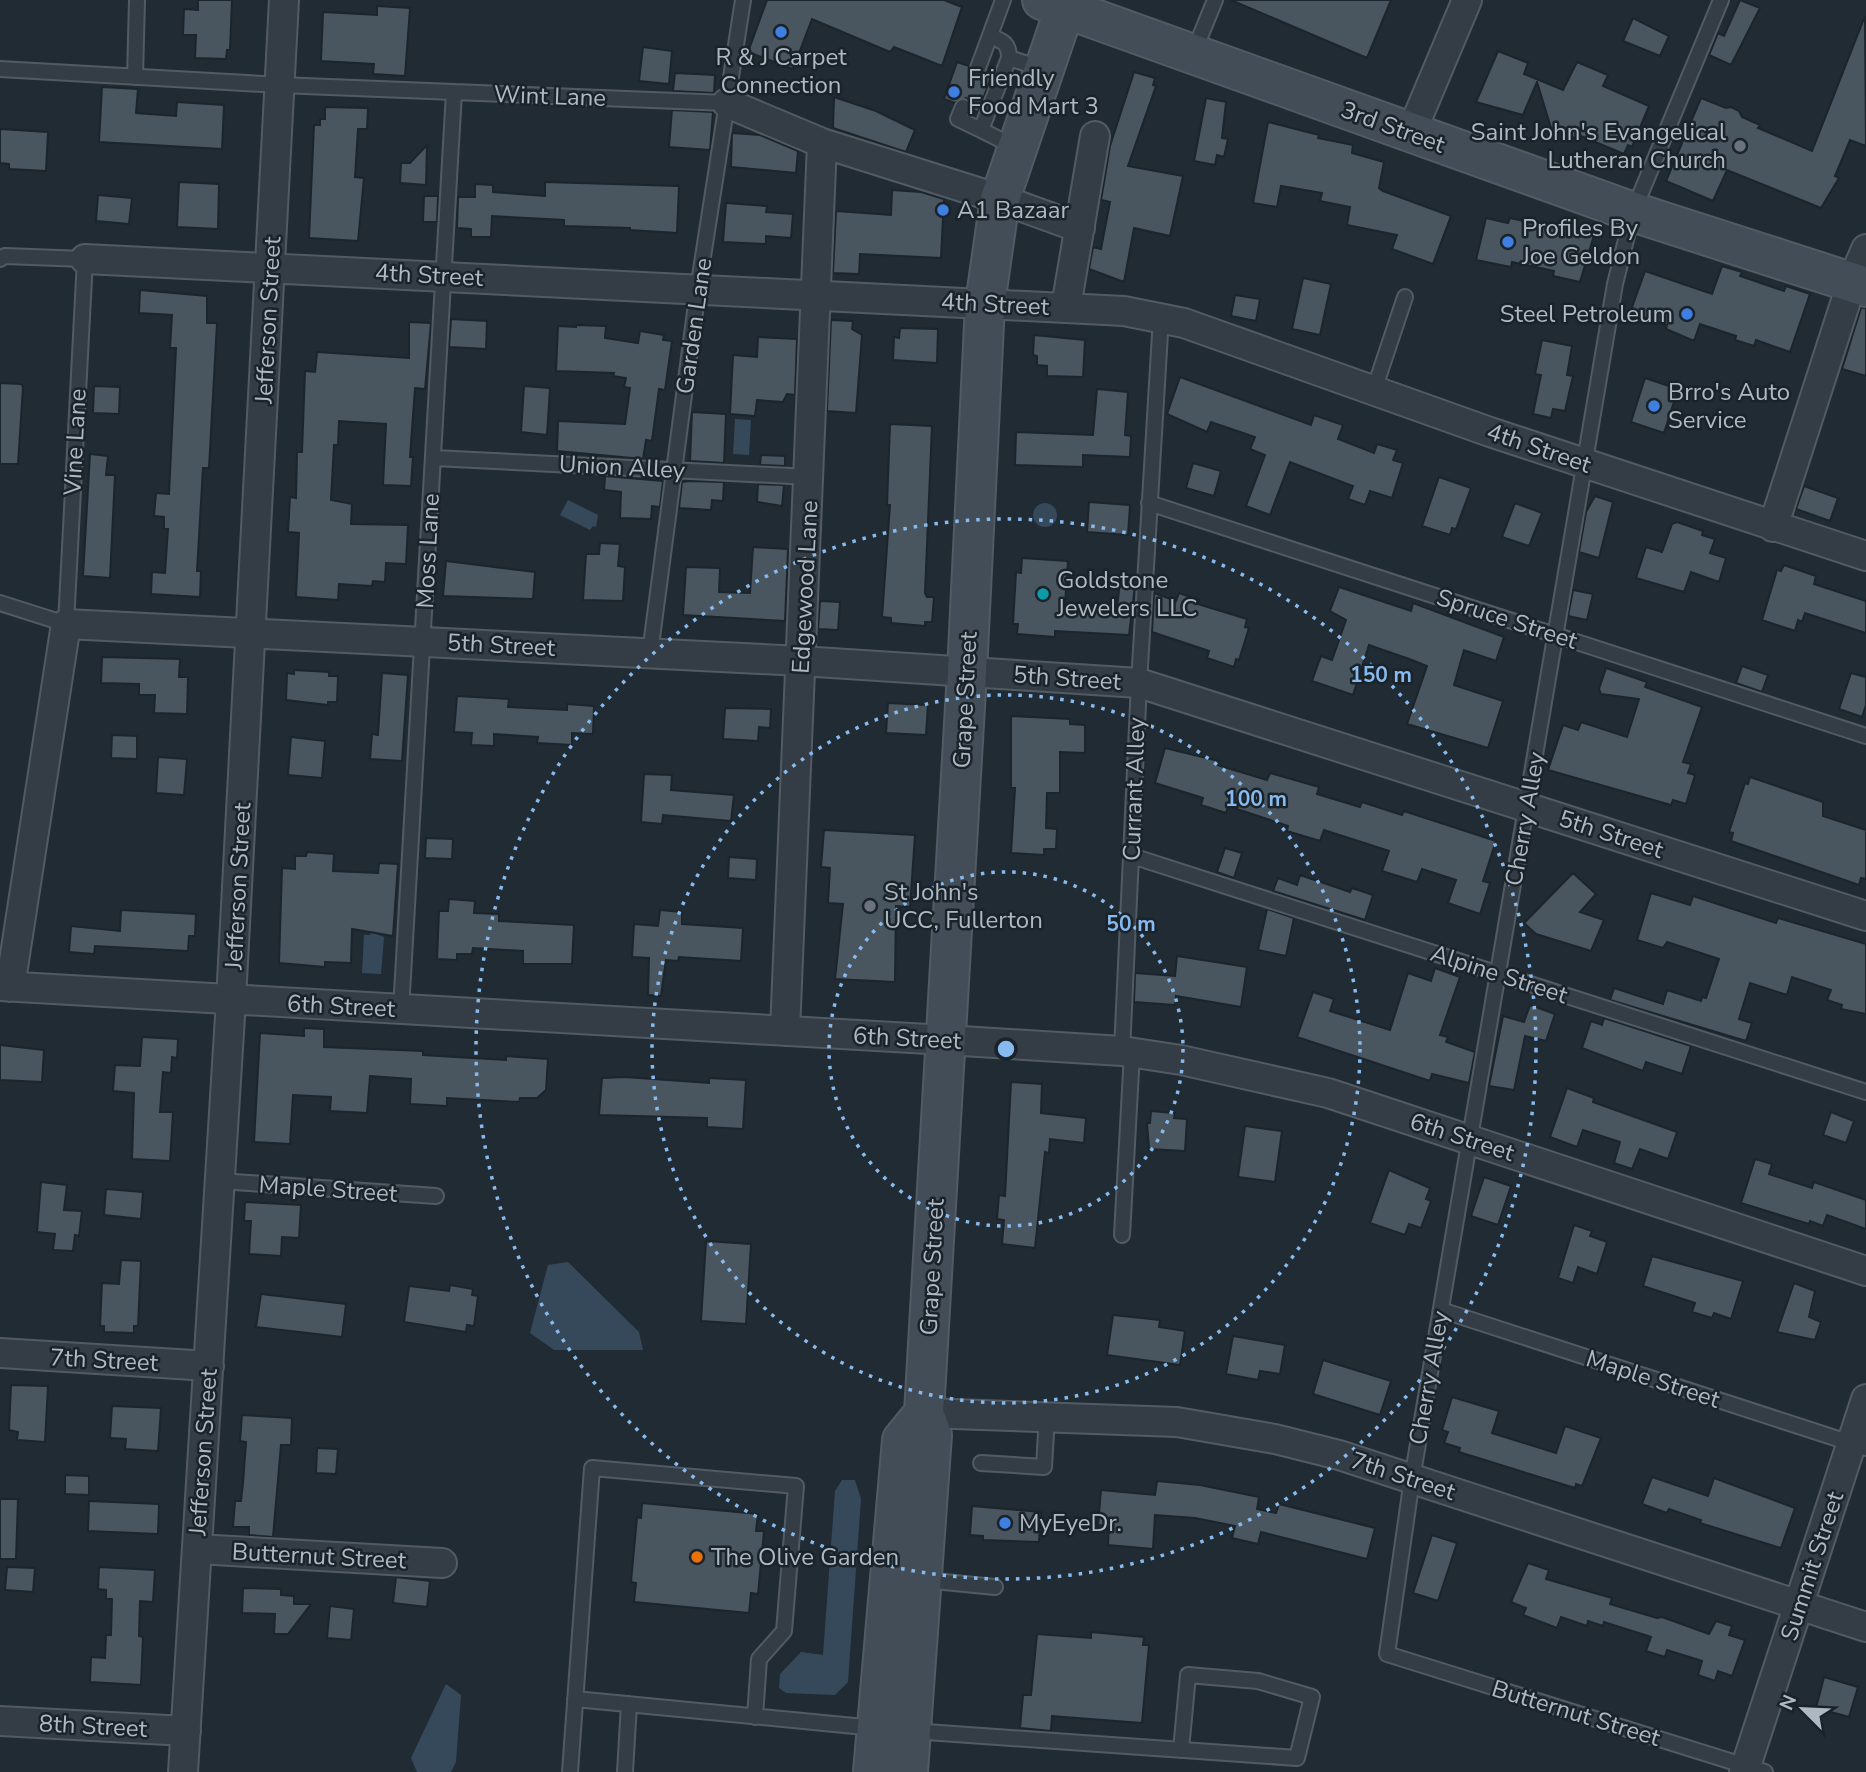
<svg xmlns="http://www.w3.org/2000/svg" width="1866" height="1772" font-family="'Nunito Sans',sans-serif">
<rect width="100%" height="100%" fill="#212b34"/>
<path fill="#36495b" d="M735,419l16,1 -2,35 -16,-1z
M568,500l30,15 -2,12 -3,-1 -3,4 -30,-15z
M1033 515a12 12 0 1 1 24 0a12 12 0 1 1-24 0Z
M371,932l13,5 -3,37 -19,-1 2,-38h6z
M568,1262l71,70 4,18h-89l-24,-17 18,-68z
M842,1480h13l6,19 -13,183 -13,13 -49,-2 -7,-5 1,-14 21,-22 22,3 12,-164z
M446,1684l15,11 -5,67 -5,10h-34l-6,-14z"/>
<path fill="#495660" stroke="#1c242c" stroke-width="2" d="M198,0h34l-2,50h-3l-1,9 -31,-1 1,-23h-13l1,-26 14,1z
M767,0h177l18,7 -20,59 -48,-19 -4,5 -78,-33 -19,50 -45,-17z
M1231,0h160l-24,58z
M1740,0l20,8 -29,57 -22,-10 9,-22 6,3z
M377,6l33,2 -5,68 -32,-2 1,-10 -53,-3 2,-49 54,3z
M1865,16l1,130 -16,-6 -15,36 4,2 -18,30 -94,-38 -14,31 -47,-20 35,-83 25,10 5,-1 8,4 3,6 18,8 -2,3 54,23z
M1633,18l36,18 -9,20 -37,-15z
M643,47l29,4 -3,33 -30,-3z
M1498,51l30,12 -4,11 39,16 14,-28 31,13 -5,11 46,20 -17,41 -4,-2 -4,9 -43,-18 -2,4 -28,-12 -14,-46 -14,33 -47,-13z
M957,62l12,4 5,11 12,-4 6,2 -14,37 -6,-2 -1,-8 -5,-4 -11,5 -11,-4z
M1134,72l21,6 -2,7 3,1 -28,80 55,10 -13,60 -36,-8 -10,54 -35,-13 4,-22 8,2 9,-47 -9,-2 9,-54z
M675,73l40,2 -1,18 -41,-2z
M102,87l36,2 -2,24 40,3 1,-14 47,3 -2,44 -123,-7z
M834,97l42,14 39,19 -9,22 -73,-24z
M1206,98l20,4 -4,36 6,1 -4,18 -7,-2 -2,10 -21,-4z
M325,107l43,1 -1,21h-9l-3,48 9,1 -6,63 -49,-3 5,-113h6v-6h5z
M672,110l41,2 -3,38 -41,-3z
M1268,122l51,13 -1,3 35,7 -1,8 32,9 -5,26 4,3 68,25 -18,48 -41,-15 5,-14 -50,-10 3,-18 -30,-6 2,-8 -41,-7 -4,21 -24,-4z
M0,129l48,3 -2,39 -37,-2v-5l-9,-1z
M732,133l28,2 38,16 -2,22 -65,-6z
M427,145l-1,40 -26,-2 1,-20h9z
M179,182l40,2 -1,45 -41,-2z
M545,182l134,4 -2,47 -47,-3v-2l-66,-2v-6l-72,-4 -1,21h-20v-8l-14,-1 1,-31h17v-13l18,1v7l52,4z
M892,190l29,2 23,7 -3,59 -81,-4 -1,20 -26,-1 3,-62 55,4z
M98,195l34,3 -3,26 -33,-3z
M424,196h14l-1,26h-14z
M726,203l41,3 -1,6 27,2 -2,24 -25,-2v8l-43,-2z
M1486,218l22,5 2,-5 54,12 1,-5 30,7 -15,50 -27,-6 1,-5 -42,-9 -1,5 -35,-7z
M1722,266l20,6 -2,4 44,15 2,-5 24,8 -20,58 -34,-12 -2,6 -19,-6 1,-4 -36,-12 -6,17 -28,-12 1,-4 -37,-12 15,-42 67,23z
M1303,278l28,6 -11,51 -28,-6z
M140,290l67,6v27h10l-8,145h-6l-6,103h4l-1,26 -49,-3 1,-22 13,1 3,-44h-4v-12l-10,-1 2,-23 13,1 7,-146h-6l2,-33 -33,-2z
M1235,295l25,4 -4,22 -25,-5z
M1861,308h5v68l-24,-7z
M451,319l36,2 -1,28 -37,-2z
M831,320l22,1 -1,8 10,6 -6,78 -29,-2z
M409,322l22,1 -6,66 -10,-1 -5,69h3l-2,29 -28,-1 3,-61 -47,-3 -1,24h-4l-3,55 21,4 -1,20 57,1 -2,39 -20,-1 -1,19 -12,-1 -1,5 -33,-2 -1,16 -42,-3 3,-64 -11,-1 2,-35 6,1 1,-46h5l3,-81 10,1 2,-20 92,6z
M576,325l30,1 -1,12 33,5 2,-12 24,4 -1,5 9,1 -7,49 -6,-1 -7,52 -6,-1 -3,19 -86,-8 1,-30 67,3 5,-36 -6,-1 2,-9 -13,-2 1,-3 -58,-2 2,-45 18,1z
M900,328l38,1 -1,34 -44,-3 1,-23 5,1z
M1034,335l51,5 -2,37 -36,-1v-10l-10,-1v-9l-4,-1z
M758,337l39,2 -2,56 -8,-1 -4,8 -26,-2 -2,16 -25,-2 3,-59 24,2z
M1542,340l30,6 -5,29 6,1 -8,35 -12,-2 -2,9 -18,-4 8,-39 -6,-1z
M1180,377l131,48 3,-10 29,10 -5,14 36,14 3,-9 20,6 -4,10 10,3 -11,35 -22,-7 -5,14 -17,-6 5,-13 -63,-24 -20,53 -24,-9 19,-51 -15,-6 5,-12 -44,-15 -4,10 -40,-18z
M1645,378l33,11 -14,44 -33,-11z
M0,383l21,1 2,3 -5,77h-18z
M94,386l26,1 -1,27 -26,-1z
M524,386l26,2 -3,47 -26,-3z
M1097,389l31,3 -3,43 6,1 -1,21 -47,-2v12l-68,-2 1,-33 77,3z
M692,412l34,2 -2,49 -34,-2z
M890,424l42,2 -7,167 2,4h7l-2,25h-7v4l-34,-3v-5l-9,-1 8,-112h-3z
M90,454l18,2 -2,19h9l-5,103 -27,-2z
M761,455l24,1v10l-25,-1z
M1193,463l28,8 -7,25 -28,-8z
M605,476l58,5 -3,26 -8,-1 -1,13 -31,-1 1,-26 -17,-2z
M1439,477l32,11 -15,41 -4,-1 -2,7 -28,-9z
M689,481l35,1 -1,19 -11,-1 -1,10 -32,-2 3,-26z
M758,484l26,1 -2,21 -25,-4z
M1804,486l34,12 -8,23 -34,-12z
M1595,496l18,6 -14,56 -20,-6 7,-40z
M1089,502l41,3 -2,30 -41,-3z
M1515,503l27,10 -13,33 -27,-9z
M1677,522l26,9 -1,4 13,4 -5,14 16,5 -7,24 -28,-10 -7,20 -48,-14 10,-31 16,5 10,-28z
M600,543l20,1 -2,22 7,1 -2,34 -40,-1 3,-46h13z
M753,547l35,2 -3,72 -102,-6 3,-48 34,1 -1,24 31,1z
M1022,558l46,3 -3,44 52,4 3,-28 15,5 -6,49 -74,-4v6l-38,-3 1,-10h-5l3,-52 5,1z
M446,561l89,11 -2,27 -90,-3z
M1784,565l32,11 -2,8 52,17v32l-61,-20 -3,9 -4,-2 -3,11 -33,-11 15,-50 4,1z
M1339,587l72,24 2,-8 91,34 -8,24 -32,-11 -10,35 49,16 -15,47 -81,-24 20,-58 -15,-6 -43,-15 -16,50 -41,-14 9,-25 11,4 14,-40 -16,-9z
M1573,590l20,4 -6,26 -19,-4z
M1154,593l22,8 3,-8 20,7 -1,4 49,15 -2,8 4,1 -10,32 -3,-1 -2,8 -27,-9 2,-7 -57,-19z
M820,601l20,1 -2,28 -20,-1z
M102,657l78,2 -1,18h9l-1,37 -33,-1 1,-18h-16v-11l-38,-1z
M1742,666l26,9 -6,17 -26,-9z
M1606,668l41,14 -2,5 57,20 -19,55 8,2 -3,9 7,2 -9,29 -13,-4 -2,5 -123,-35 15,-45 15,5 3,-8 46,15 12,-38 -38,-5 -2,-5z
M294,670l35,2v4h9l-1,26h-9v3l-42,-5 1,-27 7,1z
M382,673l26,2 -6,86 -32,-2 2,-25 6,1z
M1851,673l15,4v28l-4,12 -23,-8z
M457,696l52,3 -1,8 59,3v-6l27,2 -1,28 -21,-1v12l-35,-2 1,-6 -44,-3v12l-23,-1 1,-12 -18,-1z
M888,703l40,2 -2,30 -40,-2z
M725,708l46,1 -1,19 -11,-1 -1,14 -35,-2z
M1011,716l59,3v5l15,1v28l-25,-1v41h-13l-1,35 11,1 -1,20h-12v6l-33,-2 4,-65h-4z
M112,735l25,1v23l-26,-1z
M291,737l34,4 -3,37 -34,-3z
M1165,748l54,13 -2,4 50,15 3,-7 49,14 -2,7 43,13 2,-5 40,13 2,-4 92,30 -13,40 7,2 -10,31 -32,-11 8,-23 -34,-11 -5,13 -35,-11 7,-20 -65,-21 -4,11 -33,-10 1,-5 -60,-20 -2,7 -25,-8 2,-7 -48,-15z
M158,757l29,2 -3,36 -28,-2z
M644,774l28,1 -1,15 63,5 -3,26 -68,-6 -1,9 -21,-2z
M1750,777l73,25v14l43,14v49l-5,-1 -2,7 -128,-44 2,-8 -4,-1 16,-49 3,1z
M824,830l91,5 -5,72 -14,-1 -1,76 -60,-3 8,-75 -15,-1 2,-35 -9,-1z
M426,838l27,1 -1,20 -27,-1z
M1225,848l17,5 -8,25 -17,-6z
M307,852l27,2 -1,17 45,2 1,-10 19,1 -5,72 -41,-7 -1,34 -26,-1v5l-46,-4 3,-95 13,1v-13h11z
M729,857l28,2 -1,21 -28,-2z
M1573,873l23,21 -16,18 24,8 -13,31 -55,-17 -12,-11z
M1300,875l50,17 2,-4 21,7 -8,25 -92,-29 5,-13 19,7z
M1651,893l39,12 3,-9 83,27 2,-5 88,26v70l-25,-5 1,-4 -15,-5 4,-10 -39,-13 -5,18 -37,-12 -11,36 13,4 -6,18 -136,-41 4,-12 49,16 4,-14 34,11 1,-4 4,1 13,-39 -52,-17 -4,6 -26,-8z
M449,899l26,2 -1,12 25,1v7l75,4 -2,39h-49v-13l-50,-3 -1,6h-15v6l-20,-1 2,-48h9z
M1267,909l27,9 -8,38 -28,-6z
M121,910l75,4 -1,22h-6l-1,15 -93,-5 -1,8 -25,-2 2,-26 49,5z
M660,910l22,2v12l61,4 -2,33 -62,-4 -1,4 -12,-1 -5,36 -13,-1 1,-37 -17,-1 2,-33 24,2z
M1177,956l70,11 -6,40 -65,-11 -1,9 -41,-3 1,-29 40,3z
M1435,968l25,9 -20,58 8,2 -2,5 29,10 -6,31 -37,-9 -2,7 -133,-44 16,-45 21,7 -4,12 60,19 18,-57 23,8z
M1530,1005l25,9 -9,27 -21,-5 -11,54 -25,-4 14,-70 21,6z
M1604,1018l87,28 -9,28 -36,-12 -3,9 -61,-23 9,-27 11,4z
M304,1028l20,1v18l99,4v4l83,5v-4l42,3 -2,31 -9,8h-17l-1,4 -72,-4v8l-37,-2 1,-25 -41,-3 -3,37 -37,-2 1,-14 -38,-2 -3,49 -36,-2 6,-109 44,3z
M142,1037l36,2 -1,19 -5,-1 -1,16 -8,-1 -3,40h13l-3,49 -38,-2 2,-66 -21,-2 2,-26 25,1z
M0,1045l44,5 -2,32 -42,-2z
M625,1077l84,6v-5l37,2 -3,49 -36,-2v-9l-108,-3 3,-37z
M1011,1082l31,2 -1,29 45,5 -2,25 -34,-4 -1,14 -4,-1 -10,96 -33,-4 2,-24 -7,-1 2,-24 6,1z
M1567,1088l27,10 -1,4 84,30 -9,27 -28,-10 -8,20 -18,-6 6,-21 -37,-12 -6,17 -27,-10z
M1151,1111l24,2 -1,5 13,1 -2,32 -36,-2 -2,-26h3z
M1831,1112l23,9 -8,22 -23,-8z
M1245,1126l37,5 -7,51 -37,-5z
M1755,1159l17,5 -3,10 43,14 2,-6 52,18v29l-39,-14 -4,11 -13,-5 -1,3 -68,-21z
M1389,1170l41,18 -4,11 5,2 -10,27 -12,-4 -4,11 -35,-12z
M1484,1177l27,9 -13,39 -27,-9z
M41,1182l26,3 -3,25 18,1 -3,25 -4,-1 -2,16 -20,-1 2,-16 -18,-2z
M106,1189l37,3 -2,27 -37,-4z
M245,1202l56,3 -2,33 -17,-1 -1,19 -32,-2 2,-33h-7z
M1574,1225l18,6 -2,5 17,6 -10,32 -19,-7 -5,16 -15,-5z
M706,1241l45,3 -5,80 -45,-3z
M1652,1256l91,25 -12,38 -17,-6 -2,5 -20,-6 3,-9 -52,-17z
M121,1260l20,1 -3,65h-4v7l-30,-1v-6h-4l2,-43 17,1z
M1794,1283l21,8 -6,26 12,5 -6,18 -38,-8z
M450,1285l23,4 -1,6 6,1 -4,30 -7,-1 -1,7 -62,-10 5,-36 40,5z
M261,1294l85,10 -4,33 -86,-10z
M1113,1315l47,5 -1,7 26,4 -5,34 -73,-10z
M1233,1336l52,9 -5,29 -20,-3 -2,9 -32,-6z
M1323,1360l68,21 -11,34 -67,-21z
M11,1385l37,1 -3,56 -28,-2 1,-8 -9,-2z
M1452,1397l47,14 -7,22 64,20 9,-27 36,12 -19,48 -6,-2 -1,4 -116,-36 1,-4 -16,-5 4,-11 -6,-2z
M112,1406l49,2 -3,43 -33,-2 1,-10 -16,-1z
M242,1415l50,3 -1,27h-10l-8,92 -24,-2v-8h-16l2,-26h6l2,-18 3,-41 -6,-1z
M317,1448l21,1 -2,25 -20,-1z
M65,1475l24,1v19l-24,-1z
M1652,1477l56,19 6,-18 81,30 -14,40 -81,-25 1,-3 -32,-11 -2,4 -25,-9z
M1157,1481l43,4 59,12 -2,12 19,4 3,-9 96,24 -8,31 -106,-27 -3,12 -26,-6 3,-12 -40,-8 -40,-3 -2,34 -45,-4 1,-19 -11,-1 3,-35 54,5z
M0,1499h18l-2,60h-16z
M89,1501l70,3 -1,30 -70,-3z
M642,1503l116,11 -2,17h8l-6,63 -7,-1 -2,20 -115,-11 2,-19 -5,-1 6,-65 4,1z
M972,1506l69,6 -2,30 -56,-2v-4l-13,-1z
M1432,1535l25,8 -19,58 -25,-8z
M1528,1563l21,7 -3,9 66,19 -2,6 47,14 5,-1 47,17 7,-13 16,5 -3,9 16,5 -13,36 -14,-5 -3,10 -17,-6 4,-14 -35,-11 -2,7 -19,-6 5,-14 -47,-15 -1,4 -15,-5 -1,5 -26,-9 -4,11 -34,-13 3,-7 -15,-6z
M7,1567l28,1 -2,24 -28,-2z
M99,1567l56,3 -2,32 -13,-1 -1,35 4,1 -2,48 -51,-3 1,-25 14,1 1,-23h5l1,-36h-6v-9l-8,-1z
M396,1577l34,4 -3,26 -34,-4z
M243,1588l38,1v6l13,1v8h17l-23,30h-14l1,-20 -33,-1z
M330,1606l24,3 -3,31 -24,-2z
M1091,1632l53,5 -1,8h6l-7,78 -90,-7 -1,15 -31,-3 3,-33h8l6,-61 54,4z
M1824,1677l34,10 -9,30 -33,-9z"/>
<g fill="none" stroke-linecap="round" stroke-linejoin="round">
<defs>
<path id="lane" d="M1721,0l-88,212 -18,72 -203,1195 -25,175 378,118
M990,36c13,5 19,7 19,22
M1193,54l22,-54
M978,68l25,-68
M0,69l280,16 447,18
M135,77l2,-77
M963,107l-5,12 23,11
M1015,147l-34,-17 28,-72 34,11
M0,259l5,-3 80,3 -19,365 -66,-21
M1374,390l31,-93
M434,458l376,19
M1149,503l717,233
M650,653l48,-364 45,-289
M1132,856l734,236
M401,1010l53,-918
M1122,1051l17,-368 22,-366
M220,1181l216,15
M1122,1235l10,-182
M1441,1310l425,138
M981,1463l63,4 3,-51
M924,1580l71,7
M575,1699l300,29
M912,1731l385,27 15,-61 -54,-16 -70,-6 -7,75
M570,1772l22,-304 204,18 -12,145 -25,28 -4,58
M625,1772l4,-68"/>
<path id="street" d="M727,103l95,40 178,56 80,29
M1411,133l56,-133
M85,259l1039,52 60,12 306,109 376,124
M1066,307l29,-171
M1773,527l79,-245 14,-33
M0,986l946,54 176,11 59,9 147,33 538,178
M10,987l56,-363 735,37 338,22 727,233
M785,1031l37,-888
M0,1353l209,13
M924,1413l253,9 98,17 64,16 527,172
M197,1549l245,14
M0,1721l186,10
M183,1772l48,-772 53,-1000
M1744,1772l122,-373"/>
<path id="secondary" d="M1042,0l591,212 233,75
M873,1772l29,-332 22,-27
M908,1772l24,-337 -8,-22 43,-741 18,-368 15,-105 65,-191"/>
</defs>
<use href="#lane" stroke="#525b63" stroke-width="18"/>
<use href="#street" stroke="#525b63" stroke-width="32"/>
<use href="#secondary" stroke="#525b63" stroke-width="42"/>
<use href="#lane" stroke="#343d45" stroke-width="14"/>
<use href="#street" stroke="#343d45" stroke-width="28"/>
<use href="#secondary" stroke="#434d58" stroke-width="38"/>
</g>
<g fill="none" stroke="#87baee" stroke-width="3.5" stroke-dasharray="3.5 7">
<circle cx="1006" cy="1049" r="177"/>
<circle cx="1006" cy="1049" r="354"/>
<circle cx="1006" cy="1049" r="530"/>
</g>
<g fill="#3f7fe0" stroke="#1a222a" stroke-width="2.5">
<circle cx="781" cy="32" r="7"/>
<circle cx="954" cy="92" r="7"/>
<circle cx="943" cy="210" r="7"/>
<circle cx="1508" cy="242" r="7"/>
<circle cx="1687" cy="314" r="7"/>
<circle cx="1654" cy="406" r="7"/>
<circle cx="1005" cy="1523" r="7"/>
</g>
<g fill="#6b7280" stroke="#1a222a" stroke-width="2.5">
<circle cx="1740" cy="146" r="7"/>
<circle cx="870" cy="906" r="7"/>
</g>
<circle fill="#0f9aa8" stroke="#1a222a" stroke-width="2.5" cx="1043" cy="594" r="7"/>
<circle fill="#e8710a" stroke="#1a222a" stroke-width="2.5" cx="697" cy="1557" r="7"/>
<g text-anchor="middle" stroke-width="5" stroke-linejoin="round" paint-order="stroke">
<g font-size="24" fill="#aeb8c2" stroke="#1a222a" text-anchor="start">
<text x="781" y="65" text-anchor="middle">R &amp; J Carpet<tspan x="781" dy="28">Connection</tspan></text>
<text x="968" y="86">Friendly<tspan x="968" dy="28">Food Mart 3</tspan></text>
<text x="1726" y="140" text-anchor="end">Saint John's Evangelical<tspan x="1726" dy="28">Lutheran Church</tspan></text>
<text x="957" y="218">A1 Bazaar</text>
<text x="1522" y="236">Profiles By<tspan x="1522" dy="28">Joe Geldon</tspan></text>
<text x="1673" y="322" text-anchor="end">Steel Petroleum</text>
<text x="1668" y="400">Brro's Auto<tspan x="1668" dy="28">Service</tspan></text>
<text x="1057" y="588">Goldstone<tspan x="1057" dy="28">Jewelers LLC</tspan></text>
<text x="884" y="900">St John's<tspan x="884" dy="28">UCC, Fullerton</tspan></text>
<text x="1019" y="1531">MyEyeDr.</text>
<text x="711" y="1565">The Olive Garden</text>
</g>
<g font-size="24" fill="#aeb8c2" stroke="#1a222a">
<text transform="translate(550 96) rotate(2)" y="8">Wint Lane</text>
<text transform="translate(1393 127) rotate(20)" y="8">3rd Street</text>
<text transform="translate(429 275) rotate(3)" y="8">4th Street</text>
<text transform="translate(995 304) rotate(3)" y="8">4th Street</text>
<text transform="translate(268 320) rotate(-87)" y="8">Jefferson Street</text>
<text transform="translate(694 326) rotate(-82)" y="8">Garden Lane</text>
<text transform="translate(75 442) rotate(-87)" y="8">Vine Lane</text>
<text transform="translate(1539 448) rotate(19)" y="8">4th Street</text>
<text transform="translate(622 467) rotate(3)" y="8">Union Alley</text>
<text transform="translate(428 551) rotate(-87)" y="8">Moss Lane</text>
<text transform="translate(805 587) rotate(-87)" y="8">Edgewood Lane</text>
<text transform="translate(1507 619) rotate(18)" y="8">Spruce Street</text>
<text transform="translate(501 645) rotate(3)" y="8">5th Street</text>
<text transform="translate(1067 678) rotate(4)" y="8">5th Street</text>
<text transform="translate(965 700) rotate(-87)" y="8">Grape Street</text>
<text transform="translate(1134 789) rotate(-88)" y="8">Currant Alley</text>
<text transform="translate(1525 819) rotate(-80)" y="8">Cherry Alley</text>
<text transform="translate(1611 834) rotate(18)" y="8">5th Street</text>
<text transform="translate(238 886) rotate(-87)" y="8">Jefferson Street</text>
<text transform="translate(1499 974) rotate(18)" y="8">Alpine Street</text>
<text transform="translate(341 1006) rotate(3)" y="8">6th Street</text>
<text transform="translate(907 1038) rotate(3)" y="8">6th Street</text>
<text transform="translate(1462 1137) rotate(18)" y="8">6th Street</text>
<text transform="translate(328 1189) rotate(4)" y="8">Maple Street</text>
<text transform="translate(932 1267) rotate(-87)" y="8">Grape Street</text>
<text transform="translate(104 1360) rotate(3)" y="8">7th Street</text>
<text transform="translate(1429 1378) rotate(-80)" y="8">Cherry Alley</text>
<text transform="translate(1653 1379) rotate(18)" y="8">Maple Street</text>
<text transform="translate(203 1452) rotate(-86)" y="8">Jefferson Street</text>
<text transform="translate(1403 1476) rotate(18)" y="8">7th Street</text>
<text transform="translate(319 1556) rotate(3)" y="8">Butternut Street</text>
<text transform="translate(1812 1566) rotate(-72)" y="8">Summit Street</text>
<text transform="translate(1576 1713) rotate(17)" y="8">Butternut Street</text>
<text transform="translate(93 1726) rotate(3)" y="8">8th Street</text>
</g>
</g>
<circle cx="1006" cy="1049" r="10" fill="#87baee" stroke="#1a222a" stroke-width="3.5"/>
<g font-size="21" text-anchor="middle" font-weight="bold" fill="#87baee" stroke="#1a222a" stroke-width="5" stroke-linejoin="round" paint-order="stroke">
<text x="1381" y="682">150 m</text>
<text x="1256" y="806">100 m</text>
<text x="1131" y="931">50 m</text>
</g>
<g transform="translate(1803 1709) rotate(294)" stroke="#1a222a" stroke-width="5" paint-order="stroke">
<path d="M0-5L12 26L0 18L-12 26Z" fill="#aeb8c2"/>
<text y="-10" font-size="19" font-weight="bold" text-anchor="middle" fill="#aeb8c2">N</text>
</g>
</svg>
